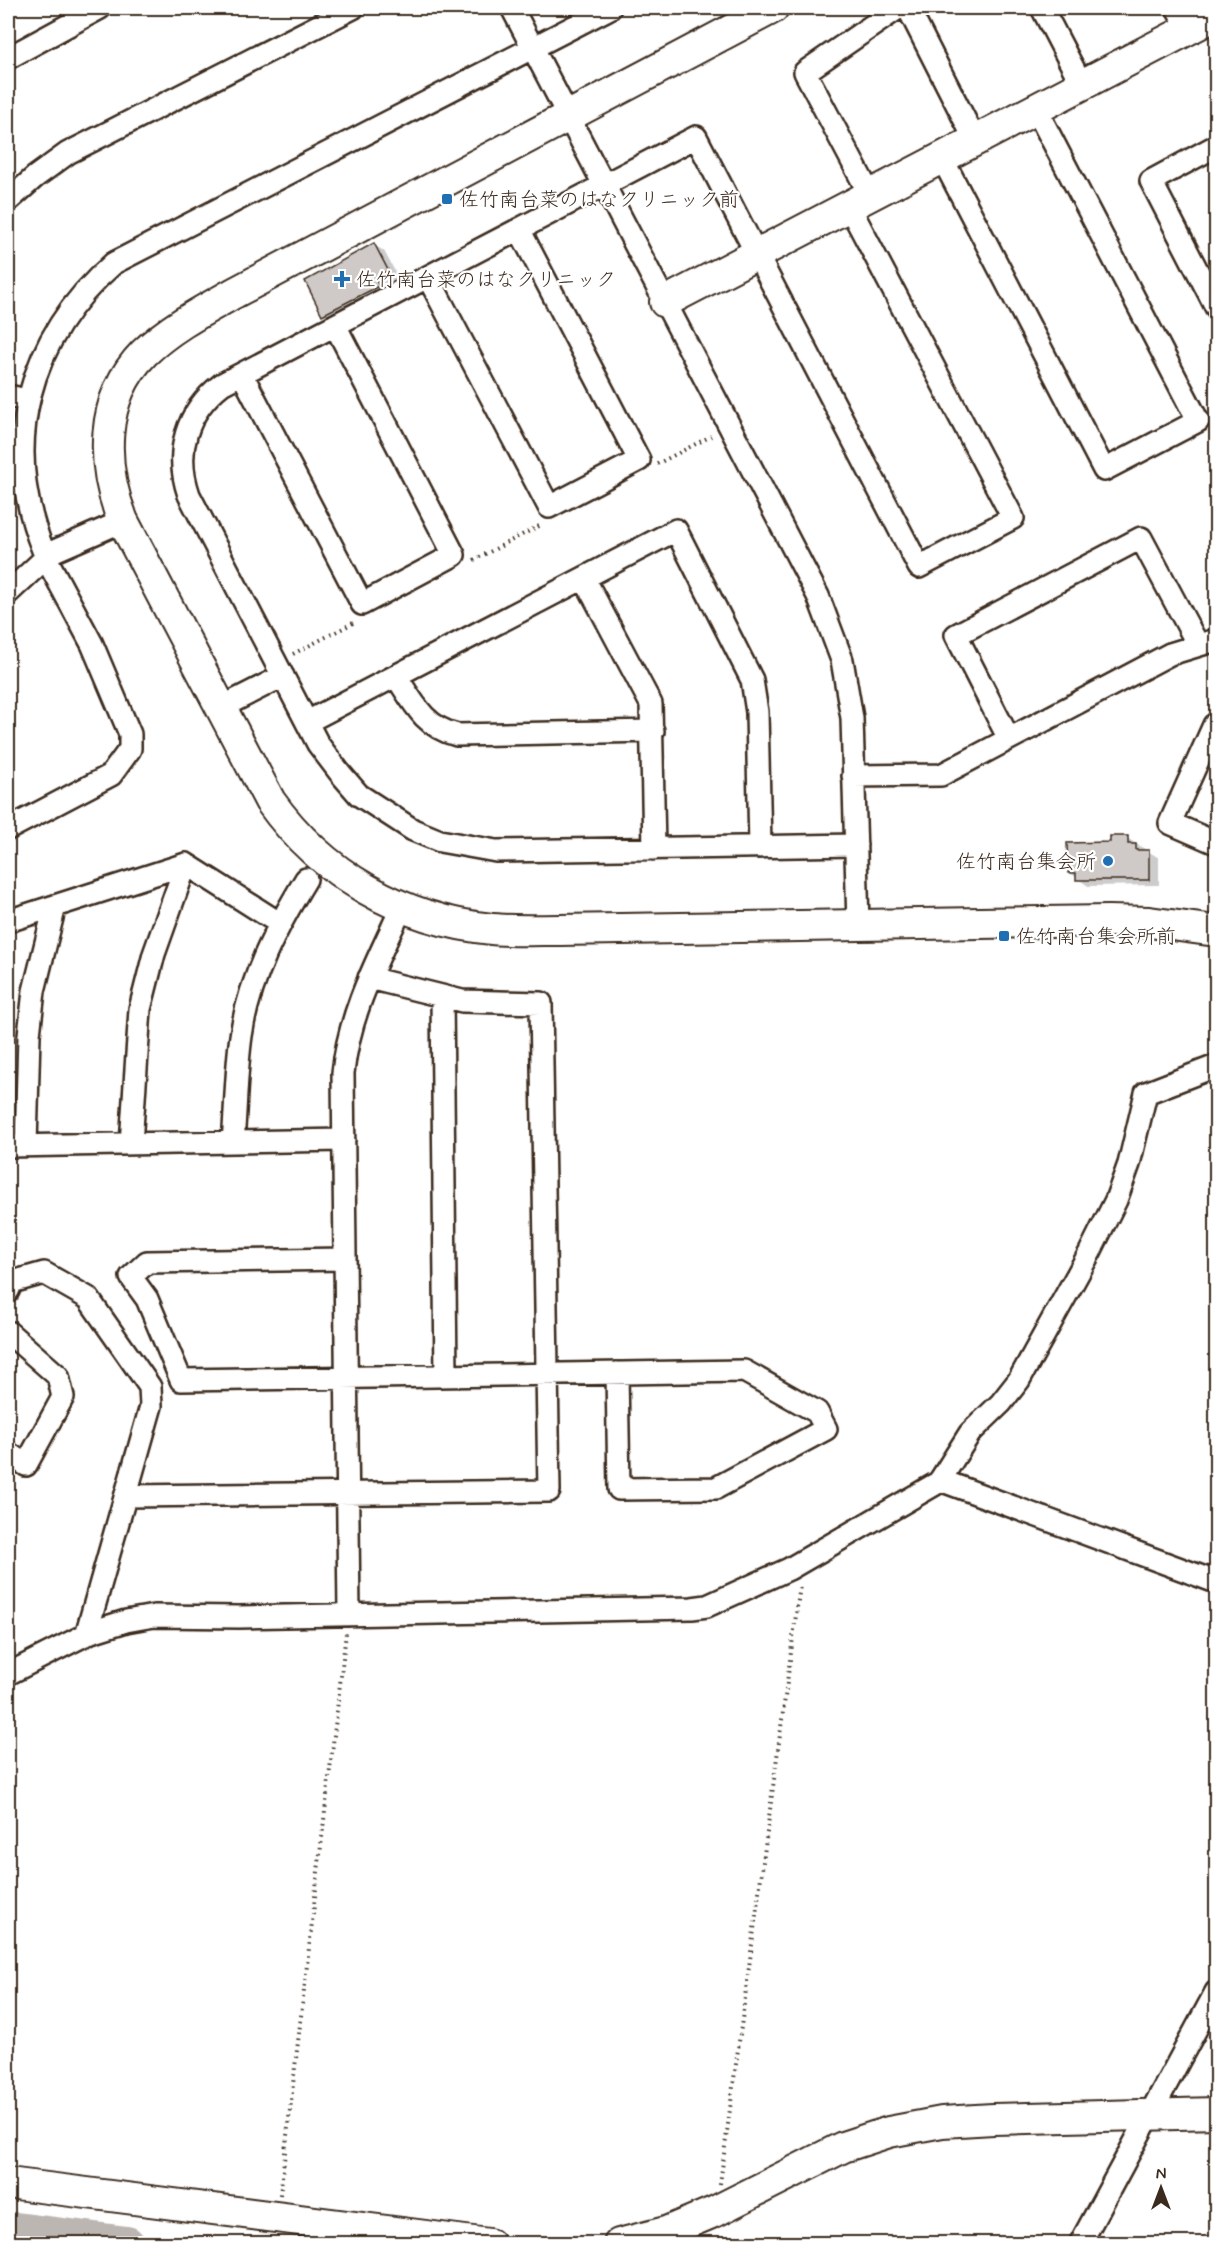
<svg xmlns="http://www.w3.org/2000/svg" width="1224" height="2251" font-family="Mynerve,'Klee One',sans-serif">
<rect width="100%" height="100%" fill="#fff"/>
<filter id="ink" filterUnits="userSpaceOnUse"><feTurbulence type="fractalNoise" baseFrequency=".0167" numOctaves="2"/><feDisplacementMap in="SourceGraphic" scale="12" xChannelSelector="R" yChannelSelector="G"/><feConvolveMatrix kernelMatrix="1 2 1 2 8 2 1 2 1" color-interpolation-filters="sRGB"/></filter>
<g filter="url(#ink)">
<path fill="#0003" d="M374,245l10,6 14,26 -14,7 5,8 -55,28 -11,-6z
M1127,838l32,20v27l-71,1 -19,-14 43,-28z"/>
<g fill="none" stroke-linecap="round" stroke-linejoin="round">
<path stroke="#bcb6b3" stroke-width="36" d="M8,2229l119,15"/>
</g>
<path fill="#cfcac7" stroke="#3b2a1e" stroke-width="1.5" d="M374,243l14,27 -13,8 4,8 -57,29 -17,-34z
M1110,836h18v8h8v6h13v30h-73v-7h-8l-1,-30 43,-1z"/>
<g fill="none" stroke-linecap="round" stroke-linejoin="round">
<defs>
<path id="street" d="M512,8l306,588 24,64 10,58 6,206
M908,8l67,132
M1042,8l40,77
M1177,8l12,21
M8,58l92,-50
M1216,146l-65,35 65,126
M942,158l162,312 94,-49 -162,-312
M870,195l-65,-123 93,-64
M8,201l27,-24 33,-24 285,-145
M849,206l164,312 -94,49 -223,-430 -474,247c-36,28 -48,68 -33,111l129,249 22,29 19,22 54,35 27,11 56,10 360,-6
M428,277l121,230 90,-47 -120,-231
M242,374l120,230 92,-49 -119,-230
M8,396l19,4
M123,521l-71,31 -9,-2c-43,-107 -15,-212 71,-287l496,-255
M584,578l67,126 3,145
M8,593l44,-41
M396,676c17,26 28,51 61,59l196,-4
M220,708l63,-32
M307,722l369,-192 76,150 5,32 3,135
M1216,726l-2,-1 -44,98 46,20
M1009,739l-53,-104 185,-97 57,107
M853,776l88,-1 229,-121 46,-14
M8,829l103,-54 19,-26v-15l-38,-90 -46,-86
M8,921l178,-57 93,59
M442,997l4,379
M233,1142c3,-35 3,-71 8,-106 8,-57 36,-109 65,-157
M131,1144l9,-135 14,-55 32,-90
M26,1145l3,-110 5,-44 21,-85
M8,1146l336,-6
M345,1259l-198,3 -16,15 16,22 34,81 563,-9 73,41 9,17 -110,59 -97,1 -2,-116
M8,1291l4,-9 32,-9 44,25 62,89 1,19 -65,229
M8,1332l50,44 5,21 -37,68 -18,-12
M940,1480l276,102
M126,1496l423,-5 -8,-488 -79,-2 -93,-23
M349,1615l-6,-542c6,-60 34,-112 59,-166
M8,1674l83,-42 35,-11 28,-5 85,1 453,-9 15,-2 82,-37 150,-87 31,-49 31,-30 18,-23 71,-128 26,-52 13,-36 17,-71 70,-27
M1080,2244l136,-252"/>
<path id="secondary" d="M773,8l-537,284c-32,18 -65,35 -92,61 -45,46 -43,113 -21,168l147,280c52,73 131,119 222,128 22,2 45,1 68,1l548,-9 41,1 67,9
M665,302l551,-287
M8,2183l481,61
M619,2244l47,-12 50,-21 127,-64 46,-15 53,-10 51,-3 223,-6"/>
</defs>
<use href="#street" stroke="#3b2a1e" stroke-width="26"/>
<use href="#secondary" stroke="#3b2a1e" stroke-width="34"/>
<path stroke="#3b2a1e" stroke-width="4" stroke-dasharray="1.5 4.5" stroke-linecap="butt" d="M657,464l54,-28
M474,560l67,-35
M293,654l62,-32
M720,2184l80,-599
M280,2195l66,-562"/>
<use href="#street" stroke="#fff" stroke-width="21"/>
<use href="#secondary" stroke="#fff" stroke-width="30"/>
</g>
</g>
<g fill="#1f6fb2" stroke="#fff" stroke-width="2">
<rect x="441" y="193" width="12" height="12" rx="3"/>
<path d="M339 270h6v6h6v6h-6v6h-6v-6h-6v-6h6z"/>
<circle cx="1108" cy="861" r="6"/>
<rect x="998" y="930" width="12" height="12" rx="3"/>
</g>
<g text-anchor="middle" stroke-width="4.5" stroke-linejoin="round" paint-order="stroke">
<g font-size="20" fill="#3b2a1e" stroke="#fff" text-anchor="start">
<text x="459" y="206">佐竹南台菜のはなクリニック前</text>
<text x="356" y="286">佐竹南台菜のはなクリニック</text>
<text x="1096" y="868" text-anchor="end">佐竹南台集会所</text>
<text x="1016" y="943">佐竹南台集会所前</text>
</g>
</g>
<rect width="1224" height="2251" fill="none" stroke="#fff" stroke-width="30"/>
<rect x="15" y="15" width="1194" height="2221" fill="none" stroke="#3b2a1e" stroke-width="2" filter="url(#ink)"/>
<g transform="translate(1161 2188)" stroke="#ffffff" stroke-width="4.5" paint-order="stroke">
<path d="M0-4.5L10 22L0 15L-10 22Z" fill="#3b2a1e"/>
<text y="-9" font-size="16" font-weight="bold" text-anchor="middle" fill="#3b2a1e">N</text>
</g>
</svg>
